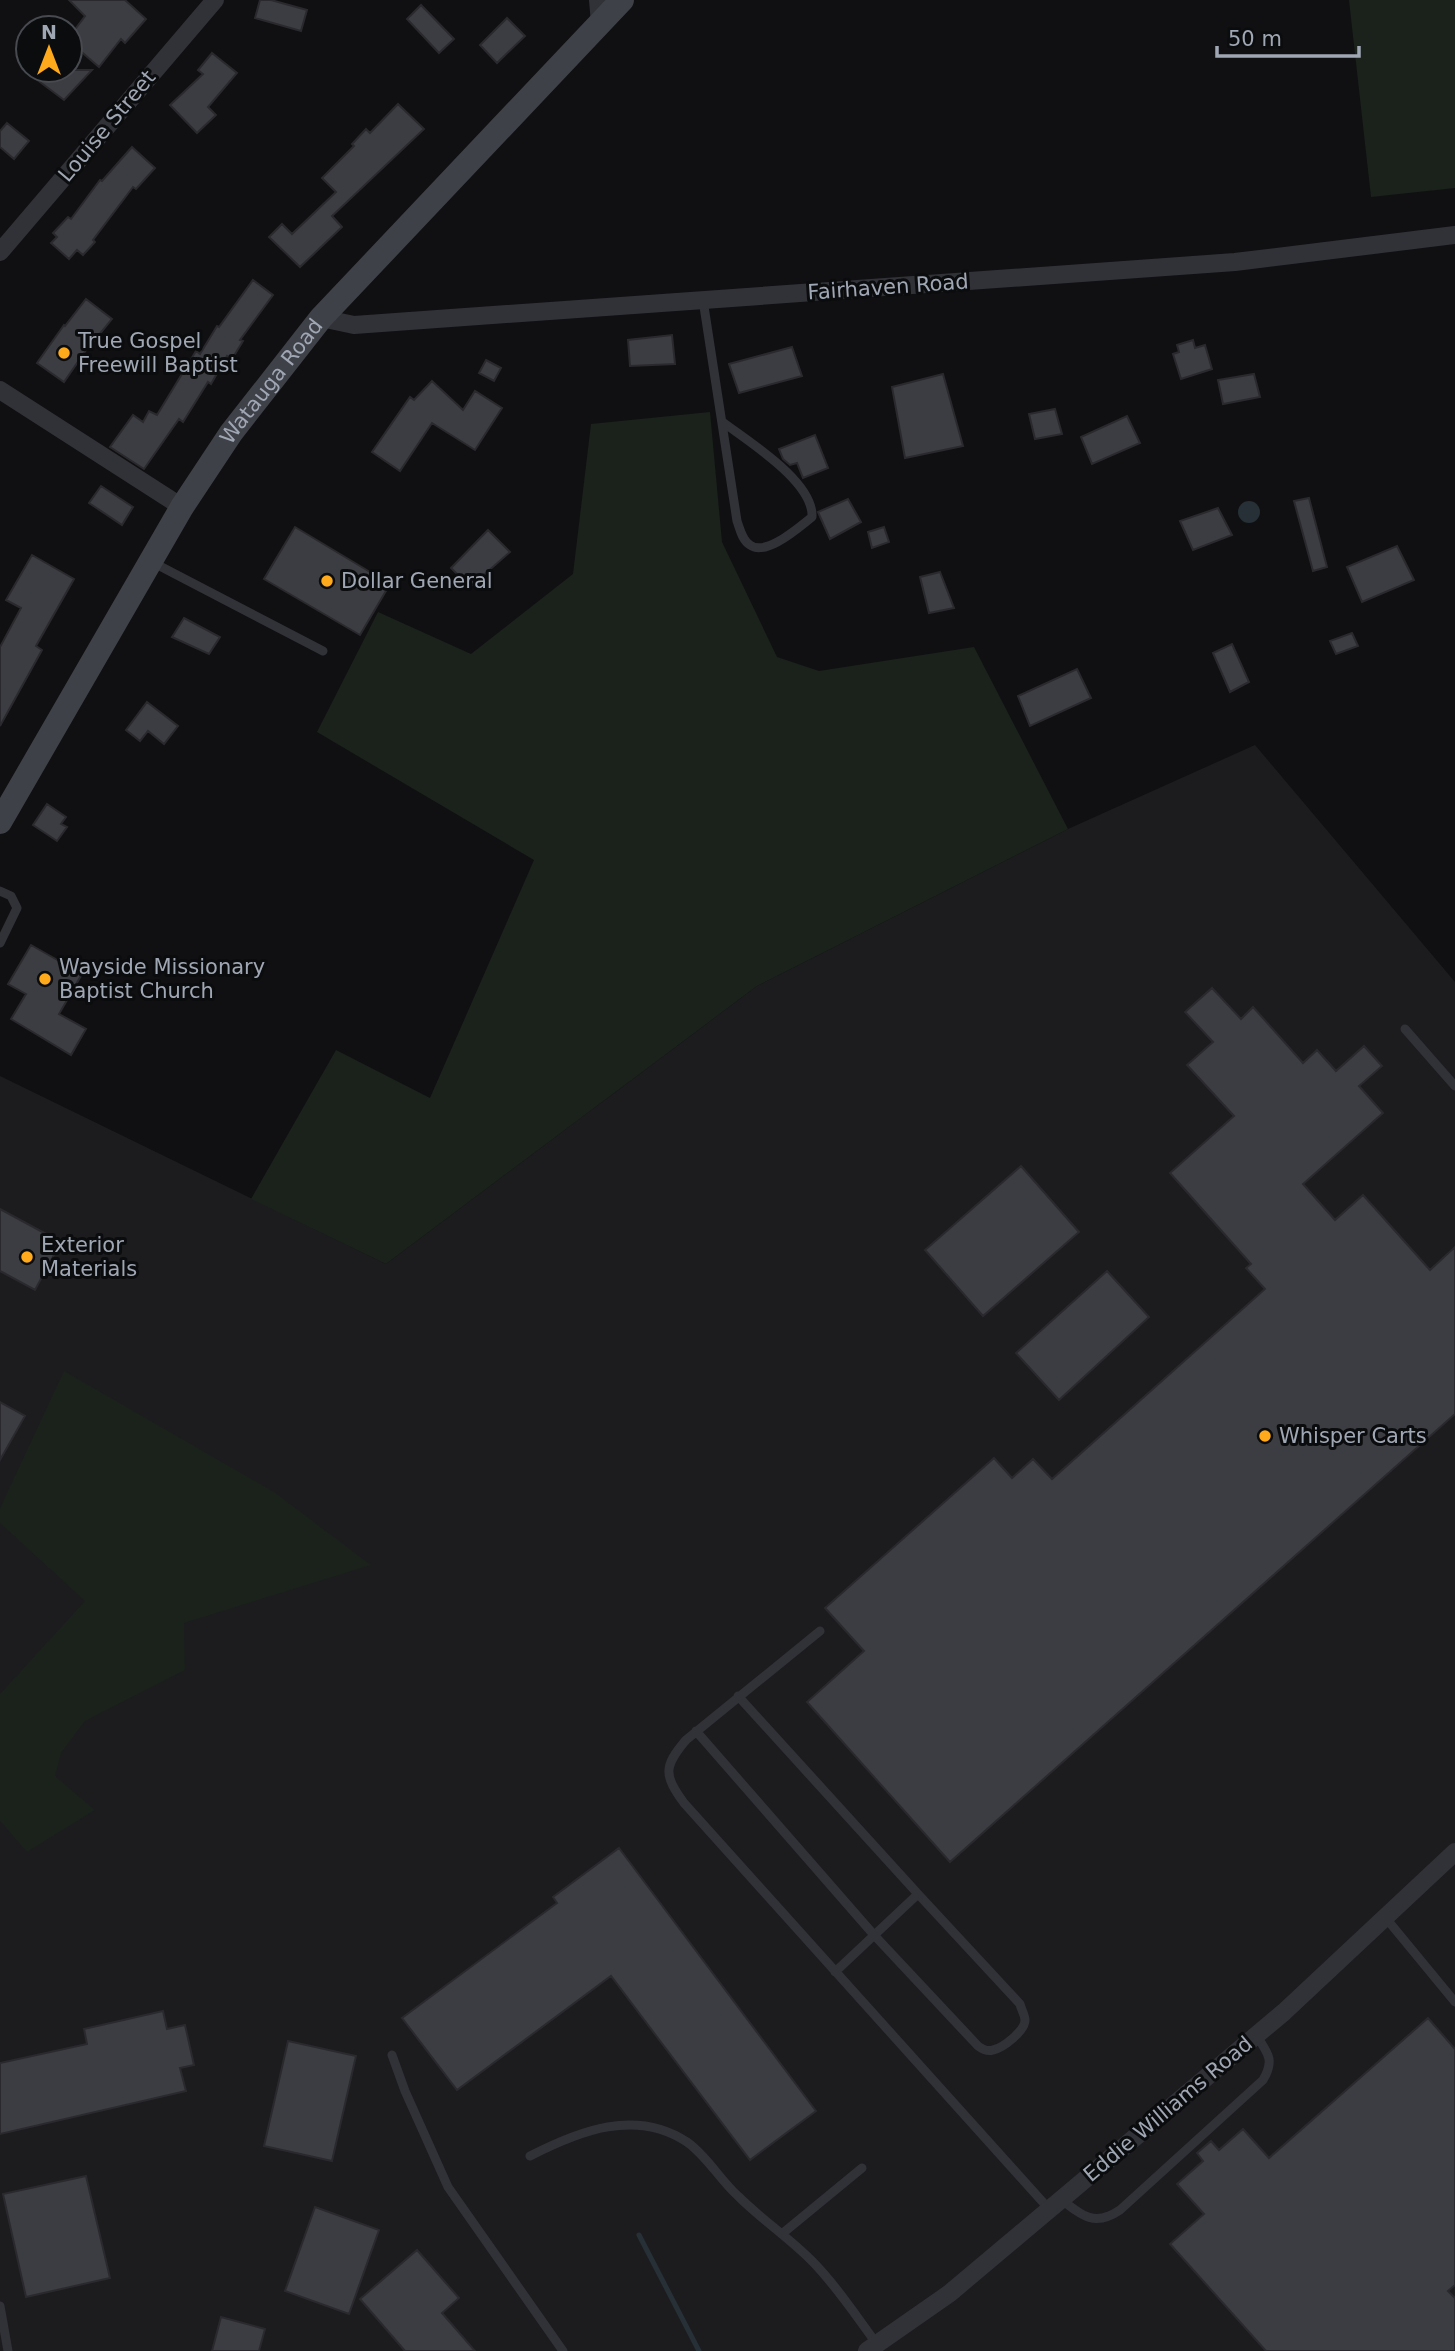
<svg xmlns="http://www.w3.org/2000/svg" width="1455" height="2351" font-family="'DejaVu Sans',sans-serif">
<rect width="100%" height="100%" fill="#101012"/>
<path fill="#1c1c1f" d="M1255,745l200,237v1369h-1455v-1275l386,188 371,-278 311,-157z"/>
<path fill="#1a221b" d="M1349,0h106v188l-84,9z
M710,412l12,130 55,115 42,14 155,-24 94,182 -311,157 -371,278 -135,-65 85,-149 94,48 104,-238 -217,-128 61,-120 93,42 102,-80 18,-150z
M64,1371l210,121 97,73 -187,58 1,47 -100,51 -24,32 -6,23 40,34 -68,42 -27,-31v-127l85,-93 -85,-78v-15z"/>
<path fill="#263036" d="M1238 512a11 11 0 1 1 22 0a11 11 0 1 1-22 0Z"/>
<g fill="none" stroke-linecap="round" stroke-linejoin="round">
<path stroke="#263036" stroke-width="5" d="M639,2235l60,116"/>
</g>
<path fill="#3c3d42" stroke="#2a2a2e" stroke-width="2" d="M69,0h56l21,19 -21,24 -4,-4 -22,28 -29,-25v-6l15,-20z
M260,0h11l36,10 -6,21 -46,-13z
M421,5l33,34 -15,14 -32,-34z
M507,18l18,18 -28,27 -17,-18z
M212,53l25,20 -29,34 8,8 -19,18 -27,-28 33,-31 -5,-4z
M24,70h68l-28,30z
M398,104l26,25 -92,87 10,11 -42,40 -31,-30 13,-13 10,10 44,-42 -14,-14 32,-32 -2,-2 14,-15 4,4z
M7,123l22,18 -15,18 -14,-12v-16z
M132,147l23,21 -19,21 -3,-2 -40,53 2,2 -12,13 -6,-5 -8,9 -18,-16 6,-6 -4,-4 15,-16 3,2 29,-39 2,1z
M253,280l20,15 -33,45 3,1 -11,18 -5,-3 -16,28 -3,-2 -25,40 -4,-3 -35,50 -34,-22 23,-32 10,7 6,-11 8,4 39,-64 4,3 17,-28 2,1z
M86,299l26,20 -18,22 -1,-1 -29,42 -27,-19 27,-38 1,1z
M672,335l3,29 -45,2 -2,-26z
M1193,340l2,8 10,-3 7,24 -31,10 -8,-25 6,-2 -2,-7z
M792,347l10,29 -63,17 -10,-29z
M486,360l15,8 -7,13 -15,-8z
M943,374l20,72 -58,12 -13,-71z
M1254,374l6,23 -37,7 -5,-24z
M432,381l31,29 12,-19 27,17 -27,42 -43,-27 -32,48 -28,-19 38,-55 4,3z
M1055,409l7,25 -27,5 -6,-25z
M1127,416l13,27 -48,21 -11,-27z
M815,435l13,33 -25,10 -6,-15 -7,2 -7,-6 -4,-10z
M101,486l32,21 -11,18 -33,-22z
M1309,498l18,69 -14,4 -19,-70z
M848,499l13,23 -31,17 -12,-27z
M1218,508l14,27 -39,15 -13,-29z
M295,527l95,57 -30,51 -96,-56z
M884,527l5,15 -17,6 -4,-16z
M488,530l22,22 -40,35 -19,-19z
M1397,546l17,34 -52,22 -15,-35z
M32,555l42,24 -38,67 6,4 -42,76v-79l21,-39 -15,-8z
M940,572l14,36 -25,5 -9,-36z
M184,618l36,19 -11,17 -37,-17z
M1352,633l6,13 -22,8 -6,-13z
M1232,644l17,38 -19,10 -17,-39z
M1077,669l14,29 -61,28 -12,-30z
M147,702l31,24 -14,18 -16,-13 -8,10 -14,-11z
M47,804l19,13 -5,7 6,3 -10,14 -24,-16z
M31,945l51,29 -23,40 27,15 -15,26 -60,-36 15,-25 -18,-10z
M1212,988l29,31 12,-12 50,56 14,-13 19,21 28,-25 18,20 -23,20 24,27 -80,71 32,36 28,-25 67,75 25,-23v167l-505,448 -143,-160 57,-51 -39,-43 169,-150 18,20 21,-19 19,20 213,-190 -19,-21 5,-4 -81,-91 64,-57 -47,-51 26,-23 -28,-30z
M1021,1166l58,66 -96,84 -58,-66z
M0,1209l61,33 -26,48 -35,-19z
M1107,1271l42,46 -90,83 -43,-47z
M0,1402l25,14 -25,44z
M619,1848l197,263 -66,49 -139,-184 -154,114 -55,-72 155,-115 -4,-6z
M163,2011l4,18 18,-4 9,40 -14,3 6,23 -186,43v-71l87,-19 -3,-15z
M1428,2018l27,31v236l-7,6 7,7v53h-189l-96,-107 34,-30 -27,-30 26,-23 -6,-8 14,-12 8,9 24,-21 26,29z
M288,2041l68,15 -24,105 -68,-15z
M86,2176l24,102 -84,19 -23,-103z
M315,2207l64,23 -30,84 -64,-23z
M417,2250l42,48 -17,15 33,38h-70l-45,-52z
M221,2317l44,12 -6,22h-47z"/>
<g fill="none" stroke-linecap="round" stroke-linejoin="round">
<path stroke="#313237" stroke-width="9" d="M703,300l34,221c3,8 5,19 13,24 16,12 49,-18 62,-28 2,-35 -63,-75 -88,-94
M152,562l171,89
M0,891l11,5 6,12 -17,35
M1405,1029l50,57
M820,1631l-134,109c-23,27 -22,35 -2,63l365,406
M738,1696l180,198 -83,78
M696,1731l178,204 104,111c4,3 9,6 15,4 10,-2 32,-19 32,-30 0,-5 -4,-11 -5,-16l-102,-110
M1385,1917l70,85
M392,2055l13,36 43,96 115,164
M530,2156c49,-25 106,-48 157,-14 20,14 33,38 51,54 23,23 50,41 73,64 25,25 45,56 66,84
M1061,2199c21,17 34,28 59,11l143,-130c12,-20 5,-27 -7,-45
M783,2233l79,-65
M0,2306l8,45"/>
<path stroke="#313237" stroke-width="18" d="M598,0l2,23
M0,252l215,-252
M321,318l33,7 881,-63 220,-27
M0,390l182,117
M867,2351l83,-58 334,-281 171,-160"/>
<path stroke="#3f4148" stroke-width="24" id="s1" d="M0,822l182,-315 49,-74 90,-115 301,-318"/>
</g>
<g fill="#ffa91c" stroke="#0b0c0d" stroke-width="2.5">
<circle cx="64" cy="353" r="7"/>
<circle cx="327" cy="581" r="7"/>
<circle cx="45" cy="979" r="7"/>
<circle cx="27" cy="1257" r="7"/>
<circle cx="1265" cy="1436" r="7"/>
</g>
<g text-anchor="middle" stroke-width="6" stroke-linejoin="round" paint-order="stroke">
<g font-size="21" fill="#a0a7b4" stroke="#0b0c0d">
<text transform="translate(107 126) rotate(-50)" y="7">Louise Street</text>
<text transform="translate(888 287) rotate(-4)" y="7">Fairhaven Road</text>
<text dy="7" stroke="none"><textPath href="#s1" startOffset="518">Watauga Road</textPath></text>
<text transform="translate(1168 2109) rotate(-40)" y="7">Eddie Williams Road</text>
</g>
<g font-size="21" fill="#a0a7b4" stroke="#0b0c0d" text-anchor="start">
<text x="78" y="348">True Gospel<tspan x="78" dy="24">Freewill Baptist</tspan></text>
<text x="341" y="588">Dollar General</text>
<text x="59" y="974">Wayside Missionary<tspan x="59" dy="24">Baptist Church</tspan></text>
<text x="41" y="1252">Exterior<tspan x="41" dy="24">Materials</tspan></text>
<text x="1279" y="1443">Whisper Carts</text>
</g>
</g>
<g transform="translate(49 49)"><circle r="33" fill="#0b0c0d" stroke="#474a50" stroke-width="2"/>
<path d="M0-5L12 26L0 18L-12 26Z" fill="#ffa91c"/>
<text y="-10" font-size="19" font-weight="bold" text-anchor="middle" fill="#a0a7b4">N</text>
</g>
<path d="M1217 46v10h142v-10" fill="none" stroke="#a0a7b4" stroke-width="3.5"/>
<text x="1228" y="46" font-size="21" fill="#a0a7b4" stroke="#0b0c0d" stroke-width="5" paint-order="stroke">50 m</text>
</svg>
